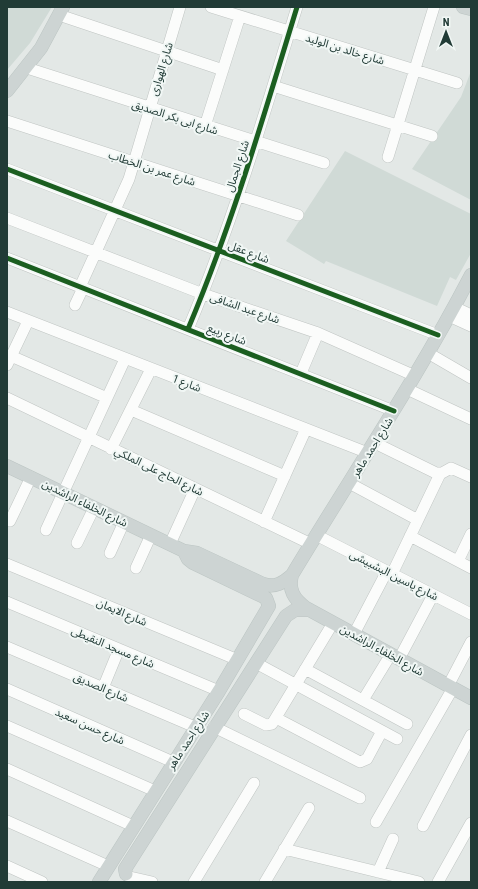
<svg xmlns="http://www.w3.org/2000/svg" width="478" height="889" font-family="'Roboto Condensed','Noto Sans Arabic',sans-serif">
<rect width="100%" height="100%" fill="#e3e8e6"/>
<path fill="#d0dad6" d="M7,7h45l-22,36 -23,27z
M471,71v129l-59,-31 49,-72z
M345,151l126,63v39l-15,27 -6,-3 -13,29 -111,-45 -2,3 -38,-23z"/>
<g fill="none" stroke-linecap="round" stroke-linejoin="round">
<defs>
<path id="minor" d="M211,7l246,76
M59,15l164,55
M27,68l297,95
M273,86l159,50
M7,121l291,94
M205,126l35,-110
M388,157l46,-150
M7,169l431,166
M7,218l196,76 115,39 97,43
M7,258l387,153
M80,287l49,-108 51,-172
M75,305l8,-17
M454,307l17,8
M7,312l361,141
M449,316l22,10
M188,329c44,-104 76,-214 109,-322
M428,353l43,25
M11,356l96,42
M7,365l21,-44
M301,373l17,-40
M407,389l64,30
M7,398l304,146
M131,410l154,66
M375,443l61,30h6l9,-5 20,9
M111,449l40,-80
M349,483l69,37
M10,521l21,-44
M264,522l42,-93
M46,530l79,-171
M316,535l155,79
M410,536l61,32
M77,543l17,-35
M170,544l25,-55
M110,553l14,-31
M458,561l13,-27
M7,564l231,96
M136,568l15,-33
M392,574l48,-100
M7,602l212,89
M354,634l33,-63
M7,647l188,80
M399,659l34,-64
M256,663l141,76
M305,669l102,55
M448,686l23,-44
M103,688l16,-39
M7,689l166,73
M363,700l28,-46
M244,714l22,11 6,-1 61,-101
M276,718l84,44 7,-3 15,-28
M7,726l148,65
M214,727l146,71
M7,769l126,57
M7,821l101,45
M376,822l77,-134
M423,826l48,-91
M284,849l135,33
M7,866l35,16
M378,872l15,-33
M126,874l4,3 22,5
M194,882l60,-99
M265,882l44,-74
M438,882l33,-59"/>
<path id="major" d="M463,7l8,2
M7,91l34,-43 22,-41
M7,466l177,85 13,2 66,31c12,4 20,-1 29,-9 60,-100 125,-196 179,-300
M292,575c-4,15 2,24 14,33l165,90
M126,874l-1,-5 161,-253 9,-6h15
M99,882l120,-191 50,-85 -3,-8 -73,-35 -5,-4 -4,-8"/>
</defs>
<use href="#minor" stroke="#c0c5c3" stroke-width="12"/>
<use href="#major" stroke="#bcc5c3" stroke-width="14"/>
<use href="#minor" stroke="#fbfcfb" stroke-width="11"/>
<use href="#major" stroke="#cdd4d3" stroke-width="13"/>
<defs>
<path id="cycleway" d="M7,169l431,166
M7,258l387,153
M188,329c44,-104 76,-214 109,-322"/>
</defs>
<use href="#cycleway" stroke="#f1f7f5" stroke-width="8"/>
<use href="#cycleway" stroke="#1b5e20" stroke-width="5"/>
</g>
<g text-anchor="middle" stroke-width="4" stroke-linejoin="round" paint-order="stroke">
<g font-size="11" fill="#213b36" stroke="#f1f7f5">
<text transform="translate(345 49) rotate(17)" y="4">شارع خالد بن الوليد</text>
<text transform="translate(161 69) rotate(-73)" y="4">شارع الهوارى</text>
<text transform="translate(175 117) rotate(18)" y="4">شارع ابى بكر الصديق</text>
<text transform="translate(237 166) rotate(-72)" y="4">شارع الجمال</text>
<text transform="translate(152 168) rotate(18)" y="4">شارع عمر بن الخطاب</text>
<text transform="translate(249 252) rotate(21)" y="4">شارع عقل</text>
<text transform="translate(245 308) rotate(19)" y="4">شارع عبد الشافى</text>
<text transform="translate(227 334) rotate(21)" y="4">شارع ربيع</text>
<text transform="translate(187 383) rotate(21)" y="4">شارع 1</text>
<text transform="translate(372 447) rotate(-58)" y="4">شارع احمد ماهر</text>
<text transform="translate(159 471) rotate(26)" y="4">شارع الحاج على الملكي</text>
<text transform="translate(85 503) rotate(26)" y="4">شارع الخلفاء الراشدين</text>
<text transform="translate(394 575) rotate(27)" y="4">شارع ياسين البشبيشى</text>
<text transform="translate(122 612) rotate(23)" y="4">شارع الايمان</text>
<text transform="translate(113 647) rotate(23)" y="4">شارع مسجد النقيطى</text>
<text transform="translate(382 650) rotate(29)" y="4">شارع الخلفاء الراشدين</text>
<text transform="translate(101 687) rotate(23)" y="4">شارع الصديق</text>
<text transform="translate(90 726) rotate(24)" y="4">شارع حسن سعيد</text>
<text transform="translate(188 740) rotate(-57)" y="4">شارع احمد ماهر</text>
</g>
</g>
<rect width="478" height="889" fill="none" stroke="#213b36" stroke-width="16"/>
<g transform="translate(446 32)" stroke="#f1f7f5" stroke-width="3" paint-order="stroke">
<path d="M0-3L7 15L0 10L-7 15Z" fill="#213b36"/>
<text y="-6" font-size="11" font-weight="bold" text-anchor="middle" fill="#213b36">N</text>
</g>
</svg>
